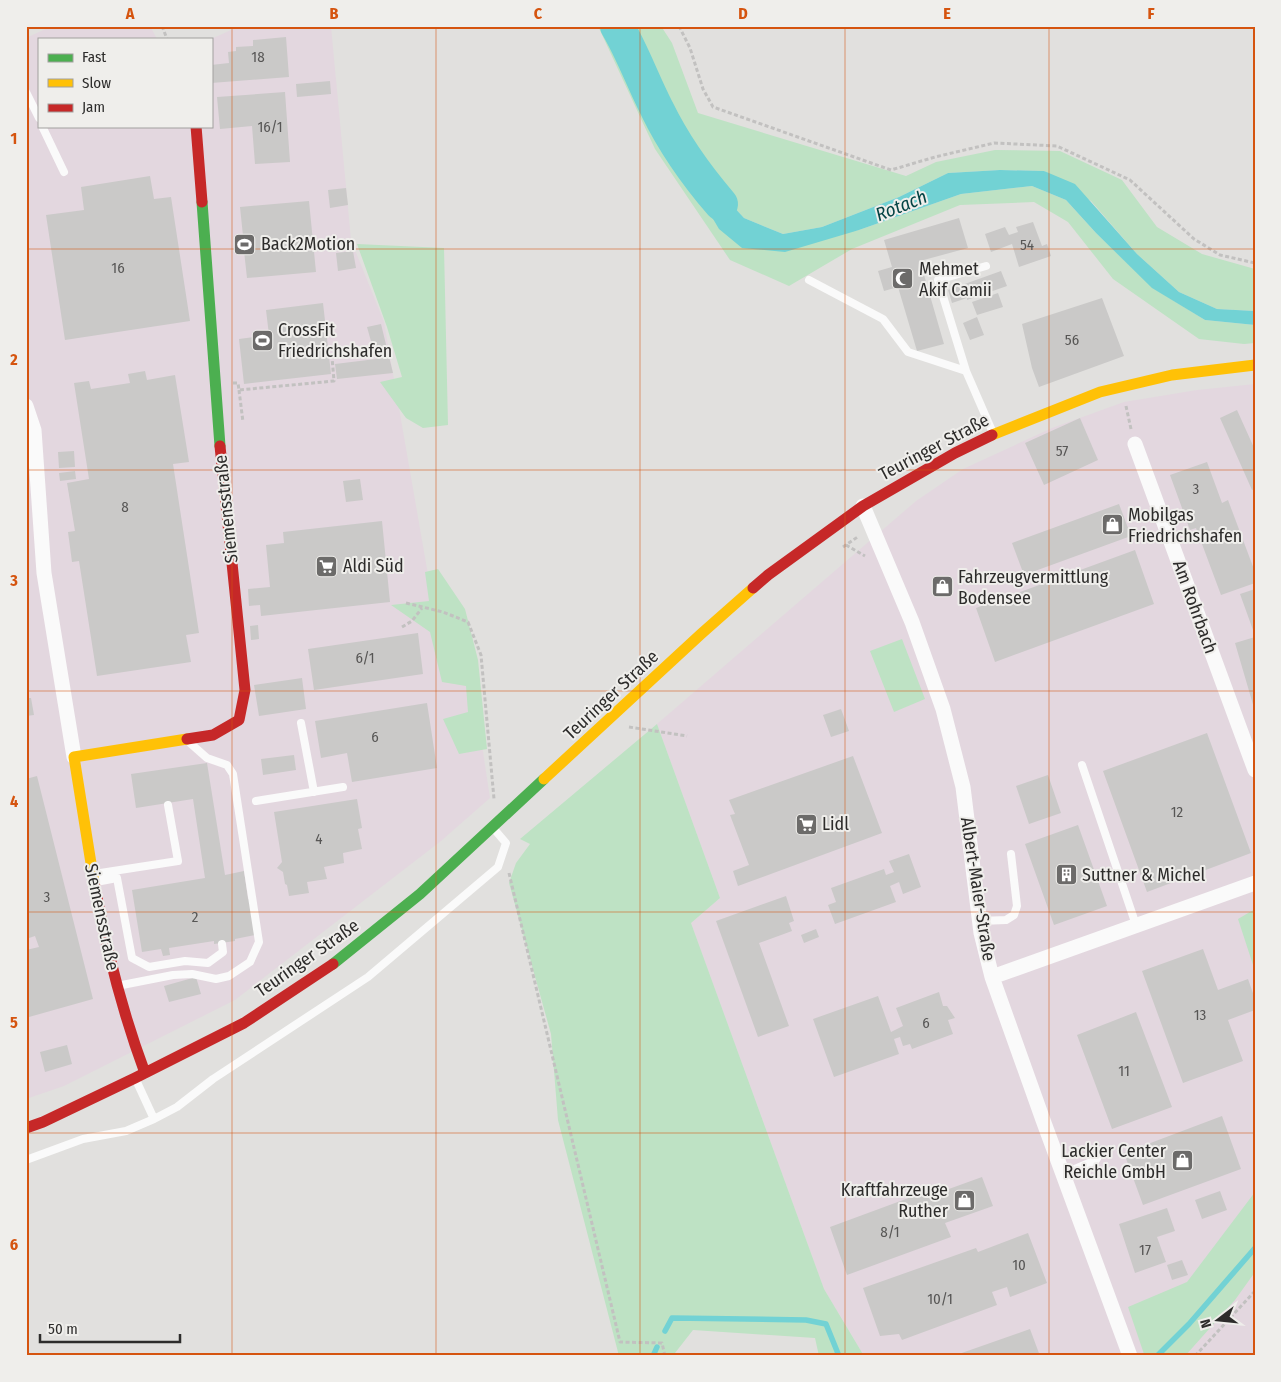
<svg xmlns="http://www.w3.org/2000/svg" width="1281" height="1382" font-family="'Fira Sans Condensed',sans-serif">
<rect width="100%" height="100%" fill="#e1e0de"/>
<path fill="#e3d7df" d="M52,26h98l7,13h-118v87h172v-87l29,-13h91l20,214 33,82 46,264 31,20 29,192 -49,43 -206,159 -171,86 -38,13v-1061z
M1255,384v972h-391l-40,-67 -133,-366 29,-25 -63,-174 259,-223 47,-32 89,-41 72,-26 73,-12z"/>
<path fill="#bee2c4" d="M598,26h63l11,17 26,70 208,63 30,-14 59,-12 65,1 62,29 35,47 45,27 53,15v42l-38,-2 -38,-17 -42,-38 -46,-53 -47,-30 -44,-1 -52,3 -49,24 -77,30 -39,7 -39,-16 -48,-51 46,81 117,-18 102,-36 71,-8 34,14 30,33 57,55 52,32 50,5v18l-11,1 -45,-5 -86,-60 -45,-57 -34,-20 -74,3 -108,44 -63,37 -59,-26 -75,-111z
M357,244l87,4 4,177 -25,3 -17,-10 -26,-36 22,-5 -15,-50z
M438,569l27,40 13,51 9,89 -28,5 -16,-35 25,-7 -2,-26 -24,-4 -12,-50 -39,-27 38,-4 -4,-29z
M902,639l23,60 -31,13 -24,-61z
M657,724l63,174 -29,25 133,366 40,67h-45l-4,-18 -122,-8 -18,23v3h-56l-61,-236 -7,-86 -42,-151 7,-20 14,-19 -10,-5z
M1255,909v62l-17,-52z
M1255,1192v80l-20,28 -50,56h-37l-4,-2 -16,-47 59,-25z"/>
<path fill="#72d2d4" d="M696,166l48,52 39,16 39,-7 77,-30 49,-24 52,-3 44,1 31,13 62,70 42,38 38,17 38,2v14l-50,-5 -53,-32 -56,-55 -30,-33 -34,-14 -71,8 -102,36 -74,22 -43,-4 -23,-19 -32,-54z"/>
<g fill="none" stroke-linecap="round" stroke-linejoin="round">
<path stroke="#72d2d4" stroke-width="5.5" d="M665,1331l7,-13 134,2 20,4 13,32
M653,1356l4,-9
M1157,1356l32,-32 66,-76"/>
<path stroke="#72d2d4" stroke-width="34" d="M617,26c16,27 26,56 40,83 17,35 39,66 64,95"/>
</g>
<path fill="#cac9c8" d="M286,37l3,40 -78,6v-18l18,-2 -1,-11 8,-1v-4l17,-1v-6z
M330,81l1,13 -34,3 -1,-13z
M285,92l5,70 -35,2 -3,-38 -32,3 -3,-32z
M150,176l4,23 17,-2 19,124 -125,19 -19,-125 38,-5 -3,-23z
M346,188l2,17 -18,3 -2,-18z
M309,201l7,71 -69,6 -3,-27h-3l-2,-15h4l-3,-29z
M959,218l9,30 -48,13 24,83 -27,7 -19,-64 -14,4 -6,-20 14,-4 -8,-27z
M1033,222l9,24 5,-2 4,12 -32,11 -7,-23 -21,8 -6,-18 20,-7 4,8 9,-3 -2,-5z
M353,251l3,17 -18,3 -2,-18z
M1001,271l6,15 -40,14v-2l-15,5 -4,-13z
M998,293l5,14 -26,8 -5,-13z
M1102,298l22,58 -85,31 -7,-19 -10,-44z
M323,303l8,71 -87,10 -5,-45 30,-4 -3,-25z
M977,317l7,18 -14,5 -7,-17z
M381,324l12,49 -56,6 -2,-15 41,-5 -9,-32z
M145,371l2,9 28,-5 14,87 -16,2 26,169 -13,2 5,27 -94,14 -18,-115 -7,1 -4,-30 7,-1 -8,-48 22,-4 -15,-96 15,-2 2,8 39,-6 -2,-9z
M1237,410l18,40v39l-3,1 -32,-72z
M1080,418l18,42 -54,25 -19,-42z
M74,451l1,16 -16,1 -1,-16z
M1207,462l15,41 6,-3 27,72v11l-34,12 -25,-67 -6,2 -20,-55z
M75,471l1,8 -16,2 -1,-8z
M360,479l3,21 -17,2 -3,-21z
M1119,504l12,32 -107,39 -12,-32z
M382,521l8,81 -129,14 -1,-11 -11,1 -1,-17 22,-2 -4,-42 18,-2 -1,-11z
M1135,550l19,54 -159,58 -19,-54z
M1255,589v40l-2,1 -13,-36z
M258,625l1,14 -8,1 -1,-14z
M418,633l5,41 -109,16 -6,-41z
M1255,637v71h-1l-19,-65z
M302,678l4,31 -47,7 -5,-31z
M26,698h5l3,17 -8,1z
M427,703l10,65 -85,14 -5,-29 -26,5 -6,-37z
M841,709l8,22 -18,6 -8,-22z
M1207,733l44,120 -104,39 -44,-121z
M294,755l2,15 -33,5 -2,-16z
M853,756l29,77 -144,53 -5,-15 16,-6 -19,-50 5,-1 -6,-14z
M207,763l18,112 19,-4 4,28h2l5,36 -20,4v2l-21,3v-3l-45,7 1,7 -7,1 -2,-7 -19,3 -10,-62 73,-12 -12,-79 -57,9 -5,-34z
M1048,775l13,38 -32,11 -13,-38z
M37,776l56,223 -64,18 -1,-3h-2v-64l13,-3 -4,-11 -9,3v-36l3,-1 -3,-11v-112z
M357,799l5,29 -4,1 4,20 -19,4 1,10 -20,4 3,12 -20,3 2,11 -20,3 -2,-11 -2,-1 -2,-12 -6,-4 5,-6 -8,-50z
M1078,825l29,81 -53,19 -29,-81z
M909,854l12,33 -18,7 -4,-12 -9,4 6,16 -61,22 -7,-19 8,-3 -5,-14 53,-19 2,6 8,-3 -5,-11z
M786,896l8,25 -5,2 3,8 -33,12 30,83 -31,11 -42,-116z
M816,929l3,8 -15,6 -3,-8z
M1203,949l15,41 30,-11 7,20v11l-27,10 15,41 -60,22 -41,-112z
M196,977l5,17 -32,8 -5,-16z
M939,992l4,14h4l8,12 -7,2 5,14 -41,15 -2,-5 -7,2 -3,-9 -6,2 5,15 -65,23 -21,-58 65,-23 13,36 12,-6 -7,-18z
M1136,1012l36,95 -60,22 -35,-94z
M67,1045l5,19 -27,8 -5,-20z
M1222,1116l19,53 -98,36 -19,-52z
M982,1177l11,29 -48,17 6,14 -104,38 -17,-48 103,-38 2,5z
M1220,1191l7,19 -25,9 -7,-19z
M1167,1208l8,23 -18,6 9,25 -31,11 -16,-49z
M1028,1233l19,50 -37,14 -3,-10 -15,5 5,13 -95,35 -3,-6 -19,2 -17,-48 113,-40 2,4z
M1182,1260l6,15 -16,5 -5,-15z
M1030,1329l10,27h-84v-1z"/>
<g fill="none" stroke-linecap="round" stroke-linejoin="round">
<path stroke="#c2c1c0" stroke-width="3" stroke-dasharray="4 2.5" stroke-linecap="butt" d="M162,26l5,13
M679,26l11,22 13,41 10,18 178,63 44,-13 59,-14 63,3 73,34 64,59 26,16 35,8
M1248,26l7,2
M233,383h5l1,7 95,-9 -2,-24 11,-1
M239,390l4,32
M1126,406l5,23
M846,545l19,11
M843,547l16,-11
M406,603l37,9 25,10 13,33 13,144
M402,627l10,-6 10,-13
M629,727l58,9
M509,873l111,469 42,1 3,13
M1195,1356l60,-65"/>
<path stroke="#fafafa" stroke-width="8" d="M26,92l13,26
M42,126l22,46
M809,280l74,39 25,33 58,19 27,62
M966,371l-28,-91 48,-14
M301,723l13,69
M1082,765l54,160
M256,801l87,-14
M94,874l84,-13 -10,-56
M96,882l21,-4 15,80 17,9 36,-6 23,2 15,-11 -1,-8
M980,921l26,-1 8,-5 3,-9 -6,-52
M117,986l56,-11 19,-1 24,5 13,-3 21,-14 9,-20 -26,-168 -6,-9 -20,-7 -17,-15
M154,1119l23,-12 36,-28 155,-102 130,-110 8,-24 -12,-14
M26,1160l57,-21 43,-8 28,-12 -18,-39
M1063,1174l33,-14 6,-10"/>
<path stroke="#fafafa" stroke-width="15" d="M26,406l8,24 10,143 30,184
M1135,444l120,326
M863,506l49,116 31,87 20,78 18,146 11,44 51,143 87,236
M992,977l263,-94"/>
<path stroke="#4caf50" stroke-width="11" d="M202,202l18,244
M333,964l87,-70 124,-115"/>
<path stroke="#ffc107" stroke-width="11" d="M992,435l108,-43 72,-17 83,-10
M544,779l157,-145 52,-46
M94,882l-20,-125 113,-18"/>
<path stroke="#c62828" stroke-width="11" d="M196,126l6,76
M753,588l15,-13 95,-69 92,-53 37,-18
M187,739l26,-4 26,-15 6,-30 -25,-244
M94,882c12,66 28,129 51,191
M26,1128l17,-6 92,-44 109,-55 89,-59"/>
</g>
<path fill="none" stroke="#d5540f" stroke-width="1" stroke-opacity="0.55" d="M232,26v1330M436,26v1330M640,26v1330M845,26v1330M1049,26v1330M26,249h1229M26,470h1229M26,691h1229M26,912h1229M26,1133h1229"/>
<defs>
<symbol id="stadium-square" viewBox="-11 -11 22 22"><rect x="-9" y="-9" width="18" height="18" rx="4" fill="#6c6b6a" stroke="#efeeeb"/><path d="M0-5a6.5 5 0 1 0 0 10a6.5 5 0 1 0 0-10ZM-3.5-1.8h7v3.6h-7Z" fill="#fff"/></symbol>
<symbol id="mosque-square" viewBox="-11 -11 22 22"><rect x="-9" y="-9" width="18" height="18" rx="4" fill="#6c6b6a" stroke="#efeeeb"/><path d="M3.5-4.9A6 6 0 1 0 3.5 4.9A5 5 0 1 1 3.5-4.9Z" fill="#fff"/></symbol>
<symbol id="shop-square" viewBox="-11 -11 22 22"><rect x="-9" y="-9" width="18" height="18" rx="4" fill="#6c6b6a" stroke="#efeeeb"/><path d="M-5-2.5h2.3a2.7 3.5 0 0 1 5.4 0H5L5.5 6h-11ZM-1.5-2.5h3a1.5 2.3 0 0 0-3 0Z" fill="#fff"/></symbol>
<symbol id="supermarket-square" viewBox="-11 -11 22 22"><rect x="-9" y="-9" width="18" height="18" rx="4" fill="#6c6b6a" stroke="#efeeeb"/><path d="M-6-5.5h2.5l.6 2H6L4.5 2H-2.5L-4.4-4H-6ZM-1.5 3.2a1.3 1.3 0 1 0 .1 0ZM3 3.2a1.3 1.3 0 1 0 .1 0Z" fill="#fff"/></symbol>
<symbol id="building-square" viewBox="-11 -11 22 22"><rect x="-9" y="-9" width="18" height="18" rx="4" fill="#6c6b6a" stroke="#efeeeb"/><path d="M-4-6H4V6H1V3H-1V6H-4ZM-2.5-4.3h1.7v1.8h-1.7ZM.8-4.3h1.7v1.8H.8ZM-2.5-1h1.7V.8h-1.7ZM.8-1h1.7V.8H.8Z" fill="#fff"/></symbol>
</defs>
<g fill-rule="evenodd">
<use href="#stadium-square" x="232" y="232" width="25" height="25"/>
<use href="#mosque-square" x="890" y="266" width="25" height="25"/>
<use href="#stadium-square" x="250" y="328" width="25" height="25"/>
<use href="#shop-square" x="1100" y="512" width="25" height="25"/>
<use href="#supermarket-square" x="314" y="554" width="25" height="25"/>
<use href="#shop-square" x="930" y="574" width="25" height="25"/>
<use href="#supermarket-square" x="794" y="812" width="25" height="25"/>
<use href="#building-square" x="1054" y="862" width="25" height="25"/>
<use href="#shop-square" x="1170" y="1148" width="25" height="25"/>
<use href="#shop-square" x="952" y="1188" width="25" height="25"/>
</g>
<g text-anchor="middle" stroke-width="4" stroke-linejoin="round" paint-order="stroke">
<g font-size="15" fill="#575655">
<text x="258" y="62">18</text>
<text x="270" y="132">16/1</text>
<text x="1027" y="250">54</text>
<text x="118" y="273">16</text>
<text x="1072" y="345">56</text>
<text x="1062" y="456">57</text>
<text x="1196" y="494">3</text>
<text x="125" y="512">8</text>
<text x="365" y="663">6/1</text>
<text x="375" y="742">6</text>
<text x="1177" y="817">12</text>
<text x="319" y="844">4</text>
<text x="47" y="902">3</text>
<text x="195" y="922">2</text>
<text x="1200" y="1020">13</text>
<text x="926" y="1028">6</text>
<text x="1124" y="1076">11</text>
<text x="890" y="1237">8/1</text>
<text x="1145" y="1255">17</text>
<text x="1019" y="1270">10</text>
<text x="940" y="1304">10/1</text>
</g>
<g font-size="18" fill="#2d2c2b" stroke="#efeeeb" text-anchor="start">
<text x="261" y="250">Back2Motion</text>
<text x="919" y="275">Mehmet<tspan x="919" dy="21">Akif Camii</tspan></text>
<text x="278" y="336">CrossFit<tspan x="278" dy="21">Friedrichshafen</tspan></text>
<text x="1128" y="521">Mobilgas<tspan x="1128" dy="21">Friedrichshafen</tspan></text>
<text x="343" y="572">Aldi Süd</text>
<text x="958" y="583">Fahrzeugvermittlung<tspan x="958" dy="21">Bodensee</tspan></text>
<text x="822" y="830">Lidl</text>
<text x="1082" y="881">Suttner &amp; Michel</text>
<text x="1166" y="1157" text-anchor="end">Lackier Center<tspan x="1166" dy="21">Reichle GmbH</tspan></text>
<text x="948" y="1196" text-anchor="end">Kraftfahrzeuge<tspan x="948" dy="21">Ruther</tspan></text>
</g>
<g font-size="18" fill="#2d2c2b" stroke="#efeeeb">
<text transform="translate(934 447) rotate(-28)" y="6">Teuringer Straße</text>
<text transform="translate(226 509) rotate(-96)" y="6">Siemensstraße</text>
<text transform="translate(1195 607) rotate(70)" y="6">Am Rohrbach</text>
<text transform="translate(611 695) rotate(-43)" y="6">Teuringer Straße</text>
<text transform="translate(978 889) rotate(81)" y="6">Albert-Maier-Straße</text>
<text transform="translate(102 917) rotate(78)" y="6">Siemensstraße</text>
<text transform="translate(307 958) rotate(-35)" y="6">Teuringer Straße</text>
</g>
<g font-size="19" font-style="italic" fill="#044445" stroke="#efeeeb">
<text transform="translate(901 205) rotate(-22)" y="7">Rotach</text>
</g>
</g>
<rect width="1281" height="1382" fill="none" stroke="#efeeeb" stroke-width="55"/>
<rect x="38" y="38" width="175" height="90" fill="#efeeeb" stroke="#a1a09e"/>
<rect x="48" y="54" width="25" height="8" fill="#4caf50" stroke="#a1a09e"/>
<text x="82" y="62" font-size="15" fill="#2d2c2b">Fast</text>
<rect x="48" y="79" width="25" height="8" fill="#ffc107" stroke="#a1a09e"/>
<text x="82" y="88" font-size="15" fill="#2d2c2b">Slow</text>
<rect x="48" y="104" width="25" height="8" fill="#c62828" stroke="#a1a09e"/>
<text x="82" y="112" font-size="15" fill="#2d2c2b">Jam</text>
<g transform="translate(1218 1320) rotate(254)" stroke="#efeeeb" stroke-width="4" paint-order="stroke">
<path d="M0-4L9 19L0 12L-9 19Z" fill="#2d2c2b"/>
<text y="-8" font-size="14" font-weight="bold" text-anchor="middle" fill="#2d2c2b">N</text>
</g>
<path d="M40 1334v8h140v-8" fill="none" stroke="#2d2c2b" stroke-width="2.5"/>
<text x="48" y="1334" font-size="15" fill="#2d2c2b" stroke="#efeeeb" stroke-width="4" paint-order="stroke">50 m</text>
<rect x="28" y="28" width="1226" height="1326" fill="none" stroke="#d5540f" stroke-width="2"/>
<g font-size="16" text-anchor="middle" font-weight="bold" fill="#d5540f">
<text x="130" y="19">A</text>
<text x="334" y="19">B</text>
<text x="538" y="19">C</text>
<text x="743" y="19">D</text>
<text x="947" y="19">E</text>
<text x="1151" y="19">F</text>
<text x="14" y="144">1</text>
<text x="14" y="365">2</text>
<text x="14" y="586">3</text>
<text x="14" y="807">4</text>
<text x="14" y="1028">5</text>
<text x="14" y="1250">6</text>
</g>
</svg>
